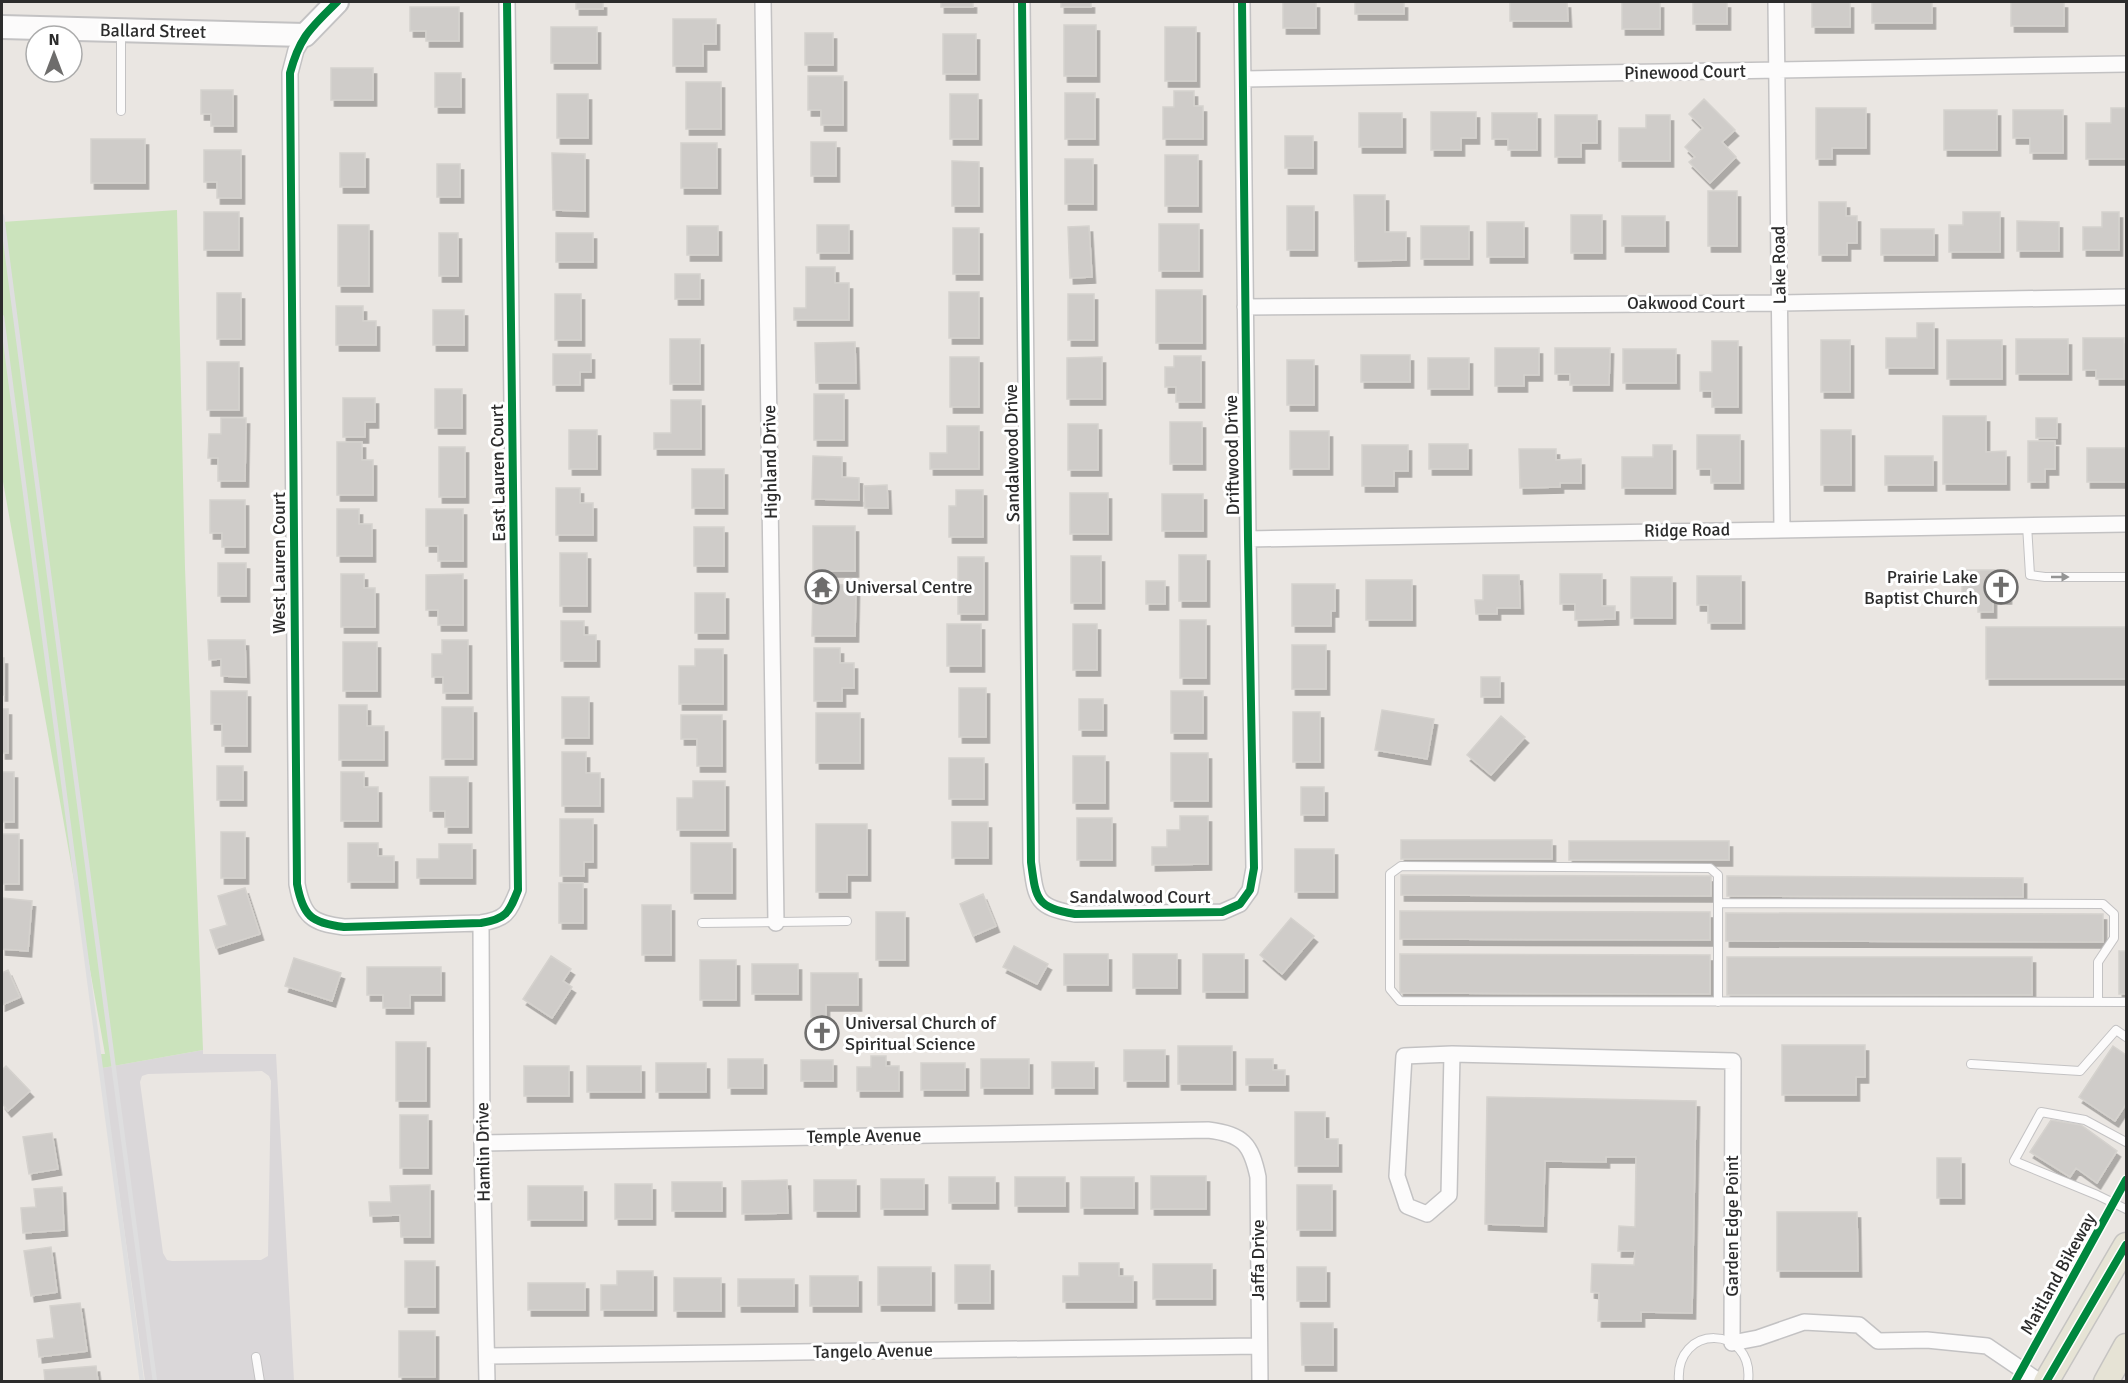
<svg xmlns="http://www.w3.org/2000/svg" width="2128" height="1383" font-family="Signika,sans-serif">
<defs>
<filter id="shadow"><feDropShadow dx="3.5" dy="6" stdDeviation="0" flood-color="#0004"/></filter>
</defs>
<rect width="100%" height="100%" fill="#eae6e2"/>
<path fill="#dad7d9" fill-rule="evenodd" d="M203,1050v4h73l18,327h-149l-43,-313zM262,1071l7,5 2,5 -3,175 -7,4 -89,1 -5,-1 -4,-7 -23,-171 2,-6 6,-2z"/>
<path fill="#cbe3bc" d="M177,210l8,358 18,482 -101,18 -2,-14h5l-103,-578v-254z"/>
<path fill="#cfccc9" stroke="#d5d2ce" stroke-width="1.5" filter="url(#shadow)" d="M576,2h27v7h-27z
M941,2h32v5h-32z
M1061,2h30v5h-30z
M1283,2h33v26h-33z
M1355,2h49v12h-49z
M1510,2h57l1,19h-58z
M1622,2h38v27h-38z
M1693,2h34v22h-34z
M1812,2h38v25h-38z
M1872,2h60v21h-60z
M2011,2h53v24h-53z
M410,7h49v34h-33v-10h-16z
M673,19h43v25h-13v22h-30z
M1064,25h32v51h-32z
M551,27h46v36h-46z
M1165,27h31v54h-31z
M805,33h28v32h-28z
M943,34h33v40h-33z
M331,68h42v32h-42z
M435,73h26v34h-26z
M808,76h35v49h-22v-15h-13z
M686,82h35v47h-35z
M201,90h32v36h-22v-12h-10z
M1174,91h20v15h9v33h-40v-32h11z
M1065,93h30v46h-30z
M557,94h31v44h-31z
M950,94h28v45h-28z
M1704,99l31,31 -13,12 14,15 -26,26 -21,-21 6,-5 -10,-10 18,-19 -14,-14z
M1816,108h50v40h-34v11h-16z
M2111,108h15v51h-40v-36h25z
M1944,110h53v40h-53z
M2013,110h50v43h-33v-15h-17z
M1431,112h45v26h-15v12h-30z
M1359,113h43v34h-43z
M1492,113h45v37h-29v-11h-16z
M1555,115h42v28h-16v14h-26z
M1646,115h24v46h-51v-33h27z
M1285,136h28v32h-28z
M91,139h54v44h-54z
M811,142h25v34h-25z
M681,143h36v45h-36z
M204,150h37v48h-24v-16h-13z
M340,153h25v34h-25z
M552,153l33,1v57l-32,-1z
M1165,155h33v51h-33z
M1065,159h28v45h-28z
M952,161l27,1v44h-27z
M437,164h23v33h-23z
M1708,191h29v55h-29z
M1354,195h31v37h21v28l-51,1z
M1819,202h27v14h11v27h-10v12h-28z
M1287,206h27v44h-27z
M204,212h35v38h-35z
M1963,212h37v40h-51v-27h14z
M2102,212h17v38h-36v-23h19z
M1571,215h31v38h-31z
M1622,216h43v30h-43z
M2017,221l42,1v29h-42z
M1487,222h37v35h-37z
M1159,224h40v47h-40z
M338,225h31v61h-31z
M817,225h32v28h-32z
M687,226h31v29h-31z
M1089,226l3,51 -22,1 -2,-51z
M1421,226h48v33h-48z
M953,228h26v46h-26z
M1881,229h53v26h-53z
M439,233h19v43h-19z
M556,233h37v29h-37z
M806,267h29v16h14v37h-55v-12h12z
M675,274h25v25h-25z
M1156,290h46v53h-46z
M949,292h30v46h-30z
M217,293h24v46h-24z
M555,294h26v46h-26z
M1068,294h26v46h-26z
M336,306h27v15h13v24h-40z
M433,310h31v35h-31z
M1917,323h17v45h-48v-30h31z
M2083,338h41v41h-28v-9h-13z
M670,339h30v45h-30z
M2016,339h52v35h-52z
M1821,340h29v52h-29z
M1947,340h55v39h-55z
M1712,341h26v66h-26v-16h-12v-19h12z
M855,342l1,41h-40l-1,-40z
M1495,348h44v27h-15v11h-29z
M1555,348h55l-1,37h-39v-11h-15z
M1623,349h53v34h-53z
M553,354h38v18h-11v13h-27z
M1361,355h49v27h-49z
M1174,356h27v46h-25v-15h-11v-20h9z
M950,357h29v50h-29z
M1102,357v42h-35v-41z
M1428,358h41v31h-41z
M1287,360h27v45h-27z
M207,362h32v48h-32z
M435,389h27v39h-27z
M814,394h30v46h-30z
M343,398h32v24h-10v15h-22z
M671,400h30v49h-47v-16h17z
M1943,416h43v36l20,-1v33h-63z
M221,418h25l-1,63h-27v-23h-10l1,-24h12z
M2036,418h21v20h-21z
M1170,422h32v42h-32z
M1068,424h30v46h-30z
M947,426h32v43h-49v-16h17z
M569,430h28v39h-28z
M1821,430h30v55h-30z
M1290,431h39v38h-39z
M1697,435h43v48h-29v-14h-14z
M2028,441h27v28h-10v13h-17z
M337,442h25v18h11v35h-36z
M1429,444h39v25h-39z
M1362,445h46v26h-14v15h-32z
M1653,445h19v43h-50v-31h31z
M439,447h26v50h-26z
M2087,448h39v34h-39z
M1519,449h37v11l25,-1v24h-21v4l-40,1z
M813,456l29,1v20l17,1v22l-47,-1z
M1885,456h48v29h-48z
M692,469h32v39h-32z
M887,485l1,23h-23l-1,-22z
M556,488h24v15h13v32h-37z
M956,490h27v47h-34v-31h7z
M1070,493h38v41h-38z
M1162,494h41v37h-41z
M210,500h35v47h-23v-14h-12z
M337,509h22v15h13v32h-35z
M426,509h37v52h-25v-15h-12z
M813,526h42v45h-42z
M694,527h30v39h-30z
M560,553h27v53h-27z
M1179,555h27v46h-27z
M1071,556h30v47h-30z
M958,557h26v57h-26z
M218,563h28v33h-28z
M1962,570h46v28h-15v14h-15v-14h-16z
M341,574h23v14h11v39h-34z
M463,574v51h-25v-15h-12v-35z
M1560,574h42v32h13v13l-40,1v-16h-15z
M1483,575h36l1,33h-23v6h-21l-1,-14h8z
M1697,576h44v47h-33v-18h-11z
M1631,577h41v41h-41z
M1366,580h46v40h-46z
M1146,581h19v23h-19z
M813,584l43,1 -1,51h-43z
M1292,584h43v27h-4v15h-39z
M695,593h30v40h-30z
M1180,620h26v58h-26z
M561,621h23v14h12v26h-35z
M947,624h34v42h-34z
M1073,624h24v46h-24z
M1986,627h140v52h-140z
M208,640h37l1,37 -25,-1v-17l-12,1z
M442,640h26v53h-25v-16h-11v-23h10z
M343,642h34v49h-34z
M1292,645h34v44h-34z
M814,648h26v15h14v25h-12v13h-28z
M695,649h28v55h-44v-38h16z
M2,658h2v37h-2z
M1481,677h19v20h-19z
M959,688h27v49h-27z
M211,691h36v55h-25v-22h-11z
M1171,691h32v42h-32z
M562,697h27v41h-27z
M1079,699h24v31h-24z
M339,705h28v21h17v34h-45z
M442,707h31v52h-31z
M2,709h6v44h-6z
M1382,710l52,9 -7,40 -52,-9z
M1293,712h27v50h-27z
M816,713h44v50h-44z
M681,715h41v51h-25v-27h-16z
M1501,716l24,21 -34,38 -24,-20z
M562,752h24v21h14v33h-38z
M1171,753h37v48h-37z
M1073,756h32v47h-32z
M949,758h35v41h-35z
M217,766h26v34h-26z
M2,772h12v50h-12z
M341,772h23v15h14v34h-37z
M430,777h38v50h-23v-16h-15z
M693,781h32v49h-48v-32h16z
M1301,787h23v28h-23z
M1180,816h28v48l-56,1v-18h15v-17h13z
M1077,818h35v42h-35z
M560,819h33v43h-9v14h-24z
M952,822h36v36h-36z
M816,824h51v51h-20v17h-31z
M221,832h24v46h-24z
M2,834h17v50h-17z
M1401,840h151v19h-151z
M1569,841h160v19h-160z
M348,843h30v13h16v26h-46z
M691,843h41v50h-41z
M439,844h33v34h-55v-19h22z
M1295,849h39v43h-39z
M1401,875l310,1v20l-310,-1z
M1727,876l296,2v19l-296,-1z
M559,883h24v40h-24z
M245,888l15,46 -44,14 -6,-18 17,-5 -9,-29z
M983,894l13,32 -23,10 -13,-32z
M2,898l30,3 -4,50 -26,-2z
M642,905h29v50h-29z
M1400,911l310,1v28l-310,-1z
M876,912h29v48h-29z
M1726,913l377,1v28l-377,-1z
M1291,918l23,18 -32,38 -22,-19z
M1014,946l34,18 -11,20 -34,-17z
M2119,951h7v43h-7z
M1064,954h44v31h-44z
M1133,954h44v34h-44z
M1203,954h41v38h-41z
M1400,954l310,1v39l-310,-1z
M551,956l20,13 -8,12 9,6 -20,31 -29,-19z
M1727,957h305v38h-305z
M294,958l47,15 -9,28 -47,-15z
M700,960h36v40h-36z
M752,964h46v30h-46z
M367,967h74v28h-31v13h-27v-13h-16z
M8,970l12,27 -18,8v-32z
M811,973h47v32h-32v12h-15z
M396,1042h30v59h-30z
M1782,1045h83v32h-9v18h-74z
M1178,1046h54v38h-54z
M2113,1046l13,9v49l-11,17 -36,-24z
M1124,1050h41v31h-41z
M871,1056h15v10h13v25h-42v-24h14z
M728,1059h35v29h-35z
M981,1059h48v29h-48z
M1246,1059h27v11h12v15h-39z
M801,1060h32v21h-32z
M1052,1062h42v26h-42z
M656,1063h50v29h-50z
M921,1063h44v27h-44z
M6,1066l24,25 -22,20 -6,-8v-33z
M524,1066h45v30h-45z
M587,1066h54v26h-54z
M1487,1097l209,4 -4,212 -51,-1v9h-43l1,-28 -8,-1 1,-28 42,1 1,-14h-17l1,-25 16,1 1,-70h-30v5l-61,-1 -2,65 -58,-2z
M1295,1112h30v27h13v27h-43z
M400,1115h28v53h-28z
M2051,1120l30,5 36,26 -20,32 -21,-15 -6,9 -40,-25z
M52,1133l6,36 -29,5 -6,-37z
M1937,1158h24v40h-24z
M1151,1176h55v33h-55z
M949,1177h46v26h-46z
M1015,1177h50v29h-50z
M1081,1177h53v31h-53z
M881,1179h43v30h-43z
M787,1180l1,33 -46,1v-33z
M814,1180h42v31h-42z
M672,1182h50v29h-50z
M615,1184h37v35h-37z
M430,1185v52h-29l-1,-22 -30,1 -1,-14h22l-1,-16z
M1297,1185h35v45h-35z
M528,1186h55v34h-55z
M62,1187l2,43 -41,3 -2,-25 15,-1 -2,-18z
M1777,1212h80l1,59h-81z
M51,1247l6,45 -26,4 -7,-45z
M405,1261h30v46h-30z
M1079,1263h40v13h14v26h-70v-26h16z
M1153,1264h59v35h-59z
M955,1265h35v38h-35z
M878,1267h53v38h-53z
M1297,1267h29v34h-29z
M617,1271h36v39h-52v-25h16z
M810,1276h48v30h-48z
M674,1278h47v33h-47z
M738,1279h56v27h-56z
M528,1283h57v27h-57z
M80,1303l7,48 -48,6 -2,-17 17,-2 -4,-32z
M1301,1323h32v42h-31z
M399,1331h36v46h-36z
M96,1366l2,16h-53l-1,-12z"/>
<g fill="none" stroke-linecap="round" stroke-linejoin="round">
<defs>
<path id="lane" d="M121,32v79
M2027,525l3,50 15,2h81
M702,923l145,-2
M1718,1002v-99
M2098,1002v-40l16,-24v-24l-11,-10 -385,-1v-28l-8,-7 -309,-2 -11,8v115l10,12 726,1
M1971,1064l109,7 36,-41 10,7
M2126,1142l-41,-22 -44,-8 -27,49 83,34 29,14
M256,1357l4,25
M1679,1382c-5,-59 76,-58 69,0"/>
<path id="street" d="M763,2l13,921
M1022,2l9,860c5,38 5,45 44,52l147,-2 18,-8 10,-14 4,-22 -6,-329 -6,-537
M1776,2l6,527
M305,35l-9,15 -6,23 7,811c6,32 14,39 47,43l137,-4c25,-4 28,-10 37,-33l-11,-888
M1244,79l882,-15
M1245,307l535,-4 346,-6
M1248,539l878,-15
M481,923l1,220 5,239
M1452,1054l-3,141 -22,19 -20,-8 -10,-30 7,-120 48,-2 281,7 -1,282 26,-5 46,-16 55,3 19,16 49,-1 60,6 53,36
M482,1143l726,-13c35,4 43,14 50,47l2,205
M487,1356l772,-10"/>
<path id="secondary" d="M2,27l303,8 32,-33"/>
<path id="primary" d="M2046,1382l80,-137
M2106,1382l20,-36"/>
</defs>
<use href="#lane" stroke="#c3c2c3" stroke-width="10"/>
<use href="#street" stroke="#c3c2c3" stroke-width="18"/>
<use href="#secondary" stroke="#c3c2c3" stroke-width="26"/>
<use href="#primary" stroke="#c6c4c2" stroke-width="27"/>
<use href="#lane" stroke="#fcfbfb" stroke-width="8"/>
<use href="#street" stroke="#fcfbfb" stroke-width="15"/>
<use href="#secondary" stroke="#fcfbfb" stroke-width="22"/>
<use href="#primary" stroke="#e6e3d5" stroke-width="24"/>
<path stroke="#dededf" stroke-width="4.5" d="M2,216l153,1166
M2,317l140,1065"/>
<defs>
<path id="cycleway" d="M337,2c-26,26 -37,34 -47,71l7,811c6,32 14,39 47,43l137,-4c25,-4 28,-10 37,-33l-11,-888
M1022,2l9,860c5,38 5,45 44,52l147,-2 18,-8 10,-14 4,-22 -6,-329 -6,-537
M2015,1382l111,-202
M2046,1382l80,-137"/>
</defs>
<use href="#cycleway" stroke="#fff" stroke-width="11"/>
<use href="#cycleway" stroke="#00873e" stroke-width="8"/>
</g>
<defs><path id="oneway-solid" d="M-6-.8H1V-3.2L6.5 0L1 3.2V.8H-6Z" transform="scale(1.5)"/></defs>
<use fill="#949494" href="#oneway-solid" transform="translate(2060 577)"/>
<defs>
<symbol id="temple-ring" viewBox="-11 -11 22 22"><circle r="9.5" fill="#fff" stroke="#6e6d6c" stroke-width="1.5"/><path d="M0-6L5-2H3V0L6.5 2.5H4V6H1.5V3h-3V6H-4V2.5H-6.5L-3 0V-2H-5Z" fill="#6e6d6c"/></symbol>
<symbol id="church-ring" viewBox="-11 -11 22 22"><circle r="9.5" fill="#fff" stroke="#6e6d6c" stroke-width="1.5"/><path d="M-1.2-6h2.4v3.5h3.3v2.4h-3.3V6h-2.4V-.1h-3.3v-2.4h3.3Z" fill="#6e6d6c"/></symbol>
</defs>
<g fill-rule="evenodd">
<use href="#temple-ring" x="803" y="568" width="38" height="38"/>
<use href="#church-ring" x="1982" y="568" width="38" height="38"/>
<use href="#church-ring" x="803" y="1014" width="38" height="38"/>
</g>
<g text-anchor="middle" stroke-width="6" stroke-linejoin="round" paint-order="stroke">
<g font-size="18" fill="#2c2c2c" stroke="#fff">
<text transform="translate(153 31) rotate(1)" y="6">Ballard Street</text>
<text transform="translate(1685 72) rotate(-1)" y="6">Pinewood Court</text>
<text transform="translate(1779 265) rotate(-91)" y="6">Lake Road</text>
<text x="1686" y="309">Oakwood Court</text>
<text transform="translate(1012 453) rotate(-91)" y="6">Sandalwood Drive</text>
<text transform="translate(1232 455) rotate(-91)" y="6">Driftwood Drive</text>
<text transform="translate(770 462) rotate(-91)" y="6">Highland Drive</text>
<text transform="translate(498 473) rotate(-91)" y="6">East Lauren Court</text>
<text transform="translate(1687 530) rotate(-1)" y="6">Ridge Road</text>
<text transform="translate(279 563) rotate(-90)" y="6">West Lauren Court</text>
<text x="1140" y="903">Sandalwood Court</text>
<text transform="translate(864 1136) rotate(-1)" y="6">Temple Avenue</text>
<text transform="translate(483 1152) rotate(-91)" y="6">Hamlin Drive</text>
<text transform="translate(1732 1226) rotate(-90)" y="6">Garden Edge Point</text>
<text transform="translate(1258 1260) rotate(-90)" y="6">Jaffa Drive</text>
<text transform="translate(2058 1274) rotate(-61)" y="6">Maitland Bikeway</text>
<text transform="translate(873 1351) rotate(-1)" y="6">Tangelo Avenue</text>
</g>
<g font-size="18" fill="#2c2c2c" stroke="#fff" text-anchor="start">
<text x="1978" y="583" text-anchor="end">Prairie Lake<tspan x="1978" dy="21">Baptist Church</tspan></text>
<text x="845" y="593">Universal Centre</text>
<text x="845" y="1029">Universal Church of<tspan x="845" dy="21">Spiritual Science</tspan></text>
</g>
</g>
<rect width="2128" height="1383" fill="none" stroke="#2c2c2c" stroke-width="6"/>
<g transform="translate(54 54)"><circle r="28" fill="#ffffff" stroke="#ababab" stroke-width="1.5"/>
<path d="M0-4.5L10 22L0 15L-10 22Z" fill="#6e6d6c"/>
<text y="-9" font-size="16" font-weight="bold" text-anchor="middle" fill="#2c2c2c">N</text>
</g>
</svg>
